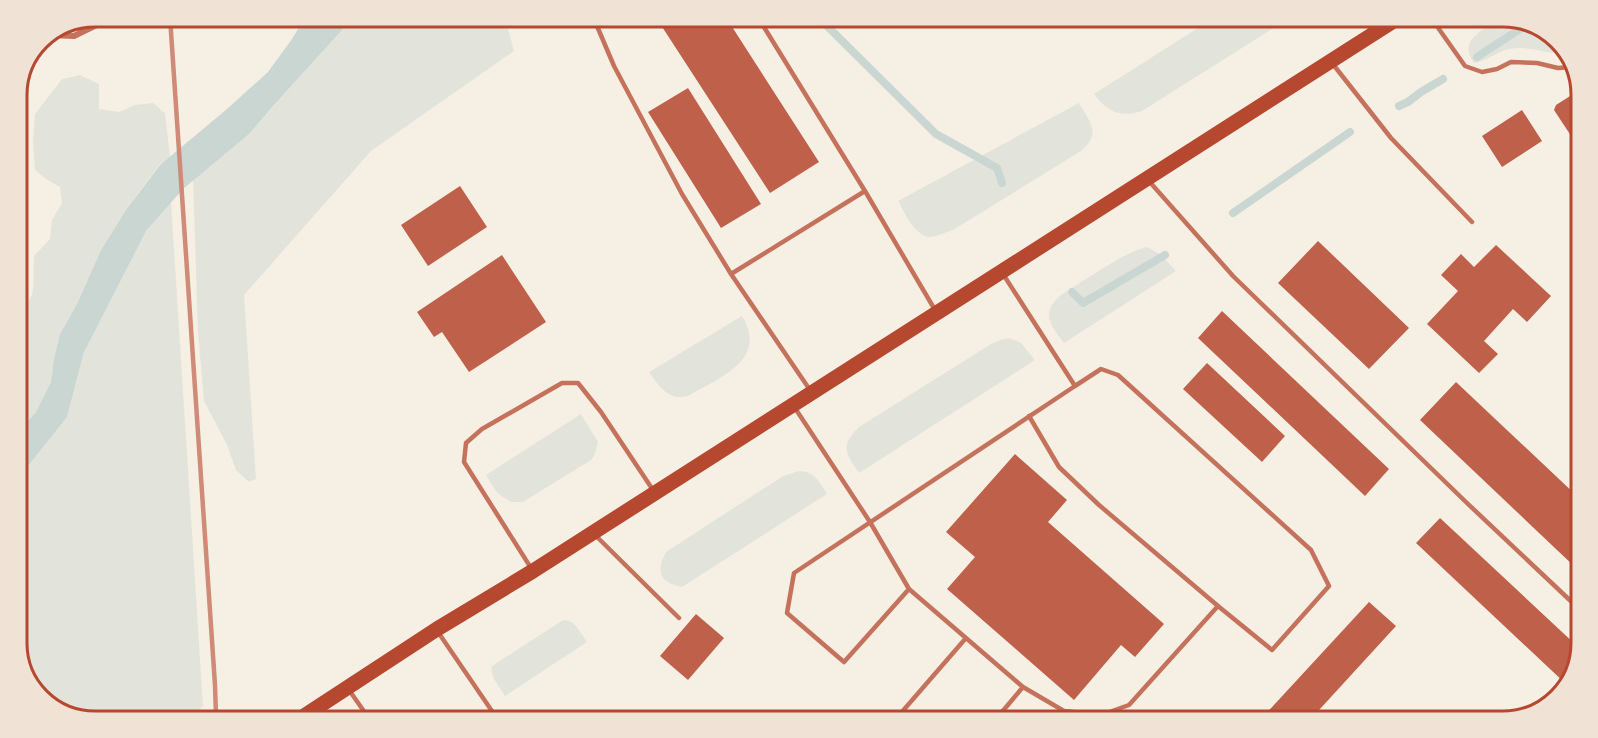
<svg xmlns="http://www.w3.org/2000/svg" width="1598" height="738" font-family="Raleway,sans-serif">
<rect width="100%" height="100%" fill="#f6efe4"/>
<path fill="#e2e4dc" d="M353,18h152l9,33 -143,100 -127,144 12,184 -7,3 -13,-12 -9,-25 -23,-44 -6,-69 -5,-152 56,-46 24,-28z
M1209,21l74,1 -141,89c-22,7 -35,1 -48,-17z
M1494,22l39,1 35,29c-19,4 -38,-7 -58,-3 -13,2 -22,12 -36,14 -15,-21 4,-30 20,-41z
M80,75l19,9v25l20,3 16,-7 18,-2 12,10 5,44 -11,8 -33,45 -25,40 -24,54 -17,30 -6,25 -3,23 -15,30 -19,20v-14l3,-15 -3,-4v-40l5,-43 11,-24 1,-36 16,-17 2,-19 10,-17 -2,-16 -14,-8 -11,-9 -2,-28 2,-28 27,-35z
M1079,103c11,19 23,30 2,48l-128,79c-7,2 -16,7 -24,7 -15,-2 -24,-24 -31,-36z
M171,202l32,504 -11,10 -127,-1 -35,-28 -13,-39v-168l50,-63 17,-65 16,-35 46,-86z
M1147,247l14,8 15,16 -112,72c-14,-18 -24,-30 -3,-48 22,-13 62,-43 86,-48z
M742,316c27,44 -23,62 -54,80 -19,5 -29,-9 -39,-24z
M1009,338l12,5 14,17 -176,113c-14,-20 -19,-28 0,-46l132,-83 9,-4z
M581,414l17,28 -3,12 -4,6 -68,42h-12l-10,-6 -6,-6 -9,-15z
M799,471c15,0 21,11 28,23l-145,93c-22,-4 -27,-15 -16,-35l117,-76z
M563,620c12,0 17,12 24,22l-82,54c-5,-9 -16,-20 -13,-30z"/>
<path fill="#c9d6d2" d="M305,17l48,1 -80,88 -24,28 -66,55 -37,42 -62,121 -17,65 -50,63v-48l19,-20 15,-30 3,-23 6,-25 17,-30 24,-54 25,-40 34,-45 67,-56 41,-37 24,-33z"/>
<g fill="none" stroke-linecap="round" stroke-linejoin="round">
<path stroke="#c9d6d2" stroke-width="8" d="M821,20l115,114 61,34 5,15
M1477,57l52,-34
M1399,106l9,-4 13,-10 22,-13
M1233,213l117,-81
M1072,292l11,11 82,-48"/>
</g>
<path fill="#bf614a" d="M657,19h70l92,143 -49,31z
M688,88l73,116 -40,24 -73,-116z
M1581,89v62l-27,-41 2,-5z
M1522,110l20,31 -40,26 -20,-31z
M460,186l27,41 -59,39 -27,-41z
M1318,241l91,87 -40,41 -91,-86z
M1496,245l55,51 -24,26 -14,-13 -29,32 14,13 -19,19 -52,-49 31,-33 -17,-16 20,-21 13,13z
M502,255l44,67 -77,50 -27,-40 -8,5 -17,-25z
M1222,311l167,158 -24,27 -167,-158z
M1207,363l78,73 -23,26 -79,-73z
M1456,382l121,114 -1,72 -156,-148z
M1015,454l52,46 -19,22 116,102 -29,33 -14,-12 -47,55 -127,-111 28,-32 -29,-25z
M1440,518l136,127 -1,28 -9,11 -150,-141z
M1369,602l27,24 -87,95 -49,-1z
M696,614l28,24 -36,42 -28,-24z"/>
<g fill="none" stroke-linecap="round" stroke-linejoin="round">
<path stroke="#c5725c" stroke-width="4.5" d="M594,19l20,47 68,128 49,80 79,116
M759,19l106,172 70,119
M1434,22l31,44 17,6 15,-3 14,-7 26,1 21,5 15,-1
M1332,63l59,75 81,84
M1148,180l85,96 235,228 108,102
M731,274l134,-83
M795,408l75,114 39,67
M1029,416l30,51 40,38 119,101
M594,534l85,84
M531,568l-67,-106 2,-19 16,-14 80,-46h16l23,29 52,78
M438,632l58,85
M1023,687l41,24 37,4 28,-10 89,-99 54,44 57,-64 -18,-36 -193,-175 -17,-6 -26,17
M349,690l19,27
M903,719l-2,-6 65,-75
M996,719l27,-32 -114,-98 -65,73 -57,-49 7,-40 281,-187 -72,-112"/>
<path stroke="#c5725c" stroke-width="6" d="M50,35l24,1 39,-19"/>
<path stroke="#b5482f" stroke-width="15" d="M304,716l133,-87 96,-58 859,-549"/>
<path stroke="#cf8b77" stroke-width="4.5" d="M170,17l45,668 1,31"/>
</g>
<path d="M0 0H1598V738H0ZM95 27H1503A68 68 0 0 1 1571 95V643A68 68 0 0 1 1503 711H95A68 68 0 0 1 27 643V95A68 68 0 0 1 95 27Z" fill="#f1e2d6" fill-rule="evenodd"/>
<path fill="none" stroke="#b5482f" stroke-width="3" d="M95 27H1503A68 68 0 0 1 1571 95V643A68 68 0 0 1 1503 711H95A68 68 0 0 1 27 643V95A68 68 0 0 1 95 27Z"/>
</svg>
